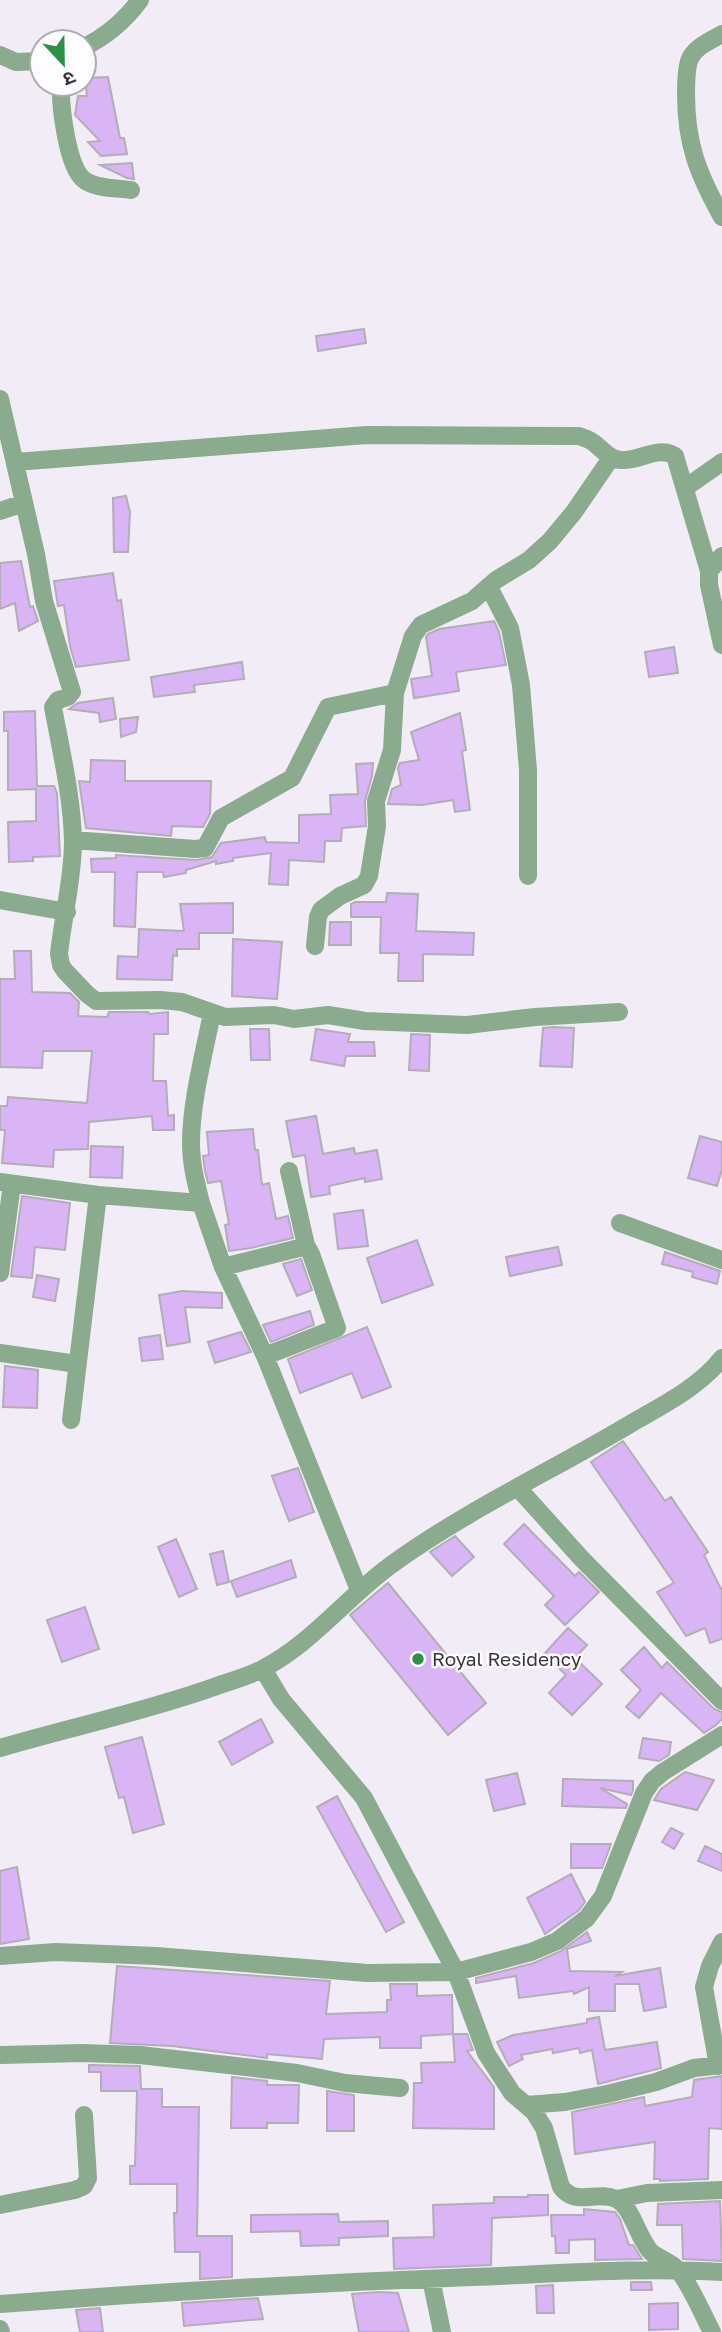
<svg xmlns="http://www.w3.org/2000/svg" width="722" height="2332" font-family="'Golos Text','Noto Sans Devanagari',sans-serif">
<rect width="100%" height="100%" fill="#f2ecf6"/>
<path fill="#dab5f5" stroke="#b2adb6" stroke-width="2" d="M108,77l12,61h4l3,16 -26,2 -13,-14 12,-1 -25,-26 3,-19h9l-2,-18z
M132,163l2,16 -7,-1 -27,-13z
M364,329l2,14 -48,8 -2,-15z
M126,496l4,16 -2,40h-14l-1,-54z
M21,561l9,46 3,-1 5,15 -19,10 -4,-28 -15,6v-46z
M113,573l4,28 4,-1 8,60 -53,7 -6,-21 -6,-41 -6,1 -4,-25z
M494,621l5,11 7,33 -50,7 3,19 -45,7 -3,-19 21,-3 -6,-39 2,-3 11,-5z
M674,647l4,26 -29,4 -4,-25z
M242,662l2,17 -50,6 1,7 -41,5 -3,-20z
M113,698l3,21 -16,3 -1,-9 -30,-4 9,-6z
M35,711l2,75h17l3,7 3,63 -27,1v4l-24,1 -1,-40 28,-1v-32l-28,1v-59h-4v-19z
M460,713l6,37 -4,1 8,59 -15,2 -2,-12 -31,5 -34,-1 4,-15 9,-4 -3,-17 2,-5 19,-3 -8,-28z
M138,717l-2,15 -15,5 -1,-18z
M91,760l34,1v20h86l-1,33 -7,13 -31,-1 -1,10 -85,-8 -7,-47 11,1z
M373,763l-1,13 -7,25 1,25 -24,2 -1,13h-16l-1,21 -35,-2 -1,25 -19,-1 2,-31 -38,5v3l-17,3v-3l-30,9v3l-22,4 -1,-5h-26l-2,55 -21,-1 1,-54h-23l-1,-13 25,-1v-3l80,5 16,-3 9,-14 44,-6 1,5 33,1v-28l32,-1 -1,-19 28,-1 -2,-30z
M387,893l31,1 -2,37 58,2 -1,22 -50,-1v27h-25l1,-28h-19l1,-36h-30v-13l4,-2h31z
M233,903v30h-34v16h-22v7l-4,-1 -1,25 -55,-1 1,-23 20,1 1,-28 45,2 -4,-27z
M330,922h21v23h-22z
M233,939l49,3 -5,57 -45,-3z
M14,951h17l1,41 38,1 9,9 -1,14 29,1 2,-5h39l2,2 18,-2v22h-14l-1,47h13l2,35 6,-1v15h-21l-1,-14 -63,6 -1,27 -34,1 -1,17 -51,-4 3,-33h-5v-24h7l1,-9 79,6 5,-52h-49l-1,17 -42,-1v-88h15z
M554,1027l20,1 -2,39 -32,-1 3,-38z
M250,1029h19l1,31h-19z
M316,1029l34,5 -2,8h26l1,14h-29l-2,10 -33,-6z
M411,1034l19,1 -1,36 -20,-1z
M316,1116l7,38 31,-6 1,6 22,-4 5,29 -17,3v-4l-36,8 1,8 -19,3 -6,-42 -12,2 -7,-36z
M253,1129l2,21h3l4,35 7,-2 7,36 12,-3 5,22 -42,10 -22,3 -4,-26 4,-1 -8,-43 -13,2 -3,-12 -2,-15 6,-1 -2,-23z
M700,1136l22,6v27l-5,17 -29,-8z
M91,1146l32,1 -1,31 -32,-1z
M22,1196l48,7 -5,47 -30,-3 -3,31 -21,-2z
M363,1210l5,36 -30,3 -4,-35z
M417,1240l16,45 -51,18 -15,-45z
M558,1247l4,18 -52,11 -4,-19z
M665,1252l55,19 -3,13 -25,-7 1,-5 -31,-8z
M301,1259l11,31 -15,6 -14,-32z
M37,1275l22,4 -4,22 -22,-4z
M182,1291l40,2v15l-37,-1 5,35 -23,4 -8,-51z
M310,1311l4,14 -43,17 -8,-17z
M367,1327l24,60 -29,11 -10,-25 -52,20 -12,-34z
M241,1332l10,20 -36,11 -7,-21z
M160,1335l3,24 -21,2 -3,-23z
M5,1366l33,4 -1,38 -34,-1z
M623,1441l42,60 6,-4 37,55 -4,3 18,36v48l-12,4 -5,-15 -19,8 -29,-44 17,-9 -83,-121z
M298,1468l16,44 -25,9 -17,-45z
M524,1524l51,52 4,-4 20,20 -34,33 -20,-20 9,-9 -50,-52z
M455,1536l19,21 -22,19 -22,-24z
M176,1539l21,50 -18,8 -21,-50z
M223,1551l6,31 -12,3 -7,-31z
M291,1560l5,17 -59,20 -6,-16z
M388,1583l98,120 -38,32 -98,-120z
M85,1607l14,42 -37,13 -15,-42z
M568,1628l19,17 -12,13 27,26 -30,31 -23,-22 17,-18 -22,-21z
M644,1647l18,21 5,-6 47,47 8,3v7l-6,6 -12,8 -43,-40 -22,25 -13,-11 15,-17 -20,-20z
M261,1719l12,23 -41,23 -13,-23z
M142,1737l22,87 -31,9 -9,-36 -5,1 -14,-51z
M643,1738l28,4 -2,13 -10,6 -20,-3z
M685,1772l29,8 -17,30 -43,-10 7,-11z
M517,1773l8,31 -31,7 -8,-31z
M563,1779l70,2v9l-2,5 -31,-7 27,16 -1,4 -64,-2z
M337,1796l67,126 -18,10 -69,-125z
M671,1828l12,6 -9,15 -12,-7z
M571,1844h40l-9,24h-31z
M705,1846l17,8v17l-24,-10z
M17,1867l12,72 -29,5v-73z
M571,1874l14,28 -6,8 -34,24 -18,-36z
M587,1932l4,9 -24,8 3,22 52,1 -7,4 45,-8 6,39 -22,4 -5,-27h-24v27h-26v-24l-15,7 -1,-3 -54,7 -3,-22 -40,7v-5l58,-15 27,-12z
M117,1966l213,15 -4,33 61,-2v-12h4l-1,-16h27v12l35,-1 1,39h14l6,16 -6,1 27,36v42l-81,-1 1,-45h8l-1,-20 34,-1 -2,-28 -32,2v12h-41v-11l-56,2 -2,20 -55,-5v4l-95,-12 -62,-3z
M599,2017l6,33 52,-8 4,26 -63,16 -6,-34 -12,3 -1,-5 -26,5 -1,-4 -31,6 2,4 -14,7 -12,-24 16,-7 74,-12v-4z
M89,2065l51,1 1,23h21v18h37l-2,129h35v41l-32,2v-27h-25l-1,-39h3v-29h-47v-18h5l2,-75h-36v-19h-12z
M722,2076v53l-13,-1 -1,51 -48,2v-2h-6l1,-37 -80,12 -3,-42 72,-15 1,9 47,-9 2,-17z
M232,2077l35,4v4h32l-1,38h-31v5h-36z
M327,2091l27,4v36h-27z
M528,2195h20v20l-56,3 -1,47 -97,4 -1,-31 41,-1 -1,-32 61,-2v-6h34z
M720,2201l2,60 -39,-2 -1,-34h-25l1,-21z
M584,2209l31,3 5,7 9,26h4l9,14 -47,1v-21l-26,1v13h-13l-1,-17h-3l-1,-21h33z
M338,2214l1,8 49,-1v15l-49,2v7l-38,1 -1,-15 -49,1v-17z
M631,2282h20l1,8h-21z
M553,2285l1,28h-17l-1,-27z
M379,2292l19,1 11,39h-50l-7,-38z
M258,2298l5,21 -79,7 -2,-23z
M678,2303v26l-29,1v-26z
M100,2308l3,24h-23l-4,-22z"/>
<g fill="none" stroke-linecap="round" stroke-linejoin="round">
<path stroke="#8bab8f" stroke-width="18" d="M722,34c-12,7 -28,13 -33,27 -3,10 -3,23 -3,33 0,50 12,80 36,123
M84,47c23,-11 41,-27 56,-47
M0,55l16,7 26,-1
M61,84c-1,21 6,81 22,95 11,10 35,9 48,11
M0,399l36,155 8,47 28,91 -4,5 -10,3 -5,7c8,44 19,89 20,134 0,38 -10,75 -14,113l2,11 4,6 22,23 9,7 64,-1 22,2 43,15 49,-2 20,4 34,-4 37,6 102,4 68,-8 84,-5
M15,462l352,-27 212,1c5,2 10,3 15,7 9,7 15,16 27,17 18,2 37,-15 54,-4l34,115
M685,488l37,-26
M0,511l24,-8
M722,556l-13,15v14l13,60
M489,587l21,41 11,57 7,85v106
M73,840l122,9 10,-1 16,-30 71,-40 36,-71 67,-14
M0,900l67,12
M315,946l3,-29 3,-7 19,-14 24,-11 5,-9 8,-50 -1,-25 16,-51 3,-57 18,-57 8,-11 51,-24 24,-21 33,-20 21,-19 24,-29 37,-54
M0,1182l98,13 103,8 22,64 42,89 94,234
M201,1203c-5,-20 -10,-39 -10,-60 0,-41 13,-89 21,-130
M620,1223l102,37
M223,1267l76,-19
M0,1273l12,-89
M0,1353l77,11
M265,1356l72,-28 -26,-74 -5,-9 -17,-74
M71,1420l27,-225
M518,1488l63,70 141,143
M263,1669l18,30 83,99 92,174 30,81 26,40 22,19 10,16 17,59c15,20 35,3 55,12 16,7 22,40 35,53 8,7 20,10 27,18 12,14 25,45 34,62
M0,1748c71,-21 144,-36 214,-61 16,-6 34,-10 50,-19 48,-25 83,-71 127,-103 77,-56 165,-96 246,-145 30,-17 64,-35 85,-62
M0,1956l56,-4 100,4 211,17 89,-1 75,-20 26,-11 30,-23 16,-22 41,-103 8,-12 11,-9 59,-37
M0,2055l82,-2 58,2 157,18 48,10 55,5
M718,2066l-14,-79 6,-21 12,-24
M526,2105l39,-3 42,-8 49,-12 38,-14 28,-3
M617,2199l30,-6 75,-3
M0,2205l75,-15 9,-4 4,-8 -4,-63
M431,2279l11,53
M0,2304c157,-12 315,-21 472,-27 83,-3 167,-10 250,-5
M0,2329l1,3"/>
</g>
<circle fill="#2c9045" stroke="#fdfcfe" stroke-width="2.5" cx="418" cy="1659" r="7"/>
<g text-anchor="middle" stroke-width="5" stroke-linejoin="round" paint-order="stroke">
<g font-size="19" fill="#383539" stroke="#fdfcfe" text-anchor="start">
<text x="432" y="1666">Royal Residency</text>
</g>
</g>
<g transform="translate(63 63) rotate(158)"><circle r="33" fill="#fdfcfe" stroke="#aeacaf" stroke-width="2"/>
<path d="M0-5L12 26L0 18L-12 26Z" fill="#2c9045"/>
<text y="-10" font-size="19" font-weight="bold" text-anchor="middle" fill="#383539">उ</text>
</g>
</svg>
